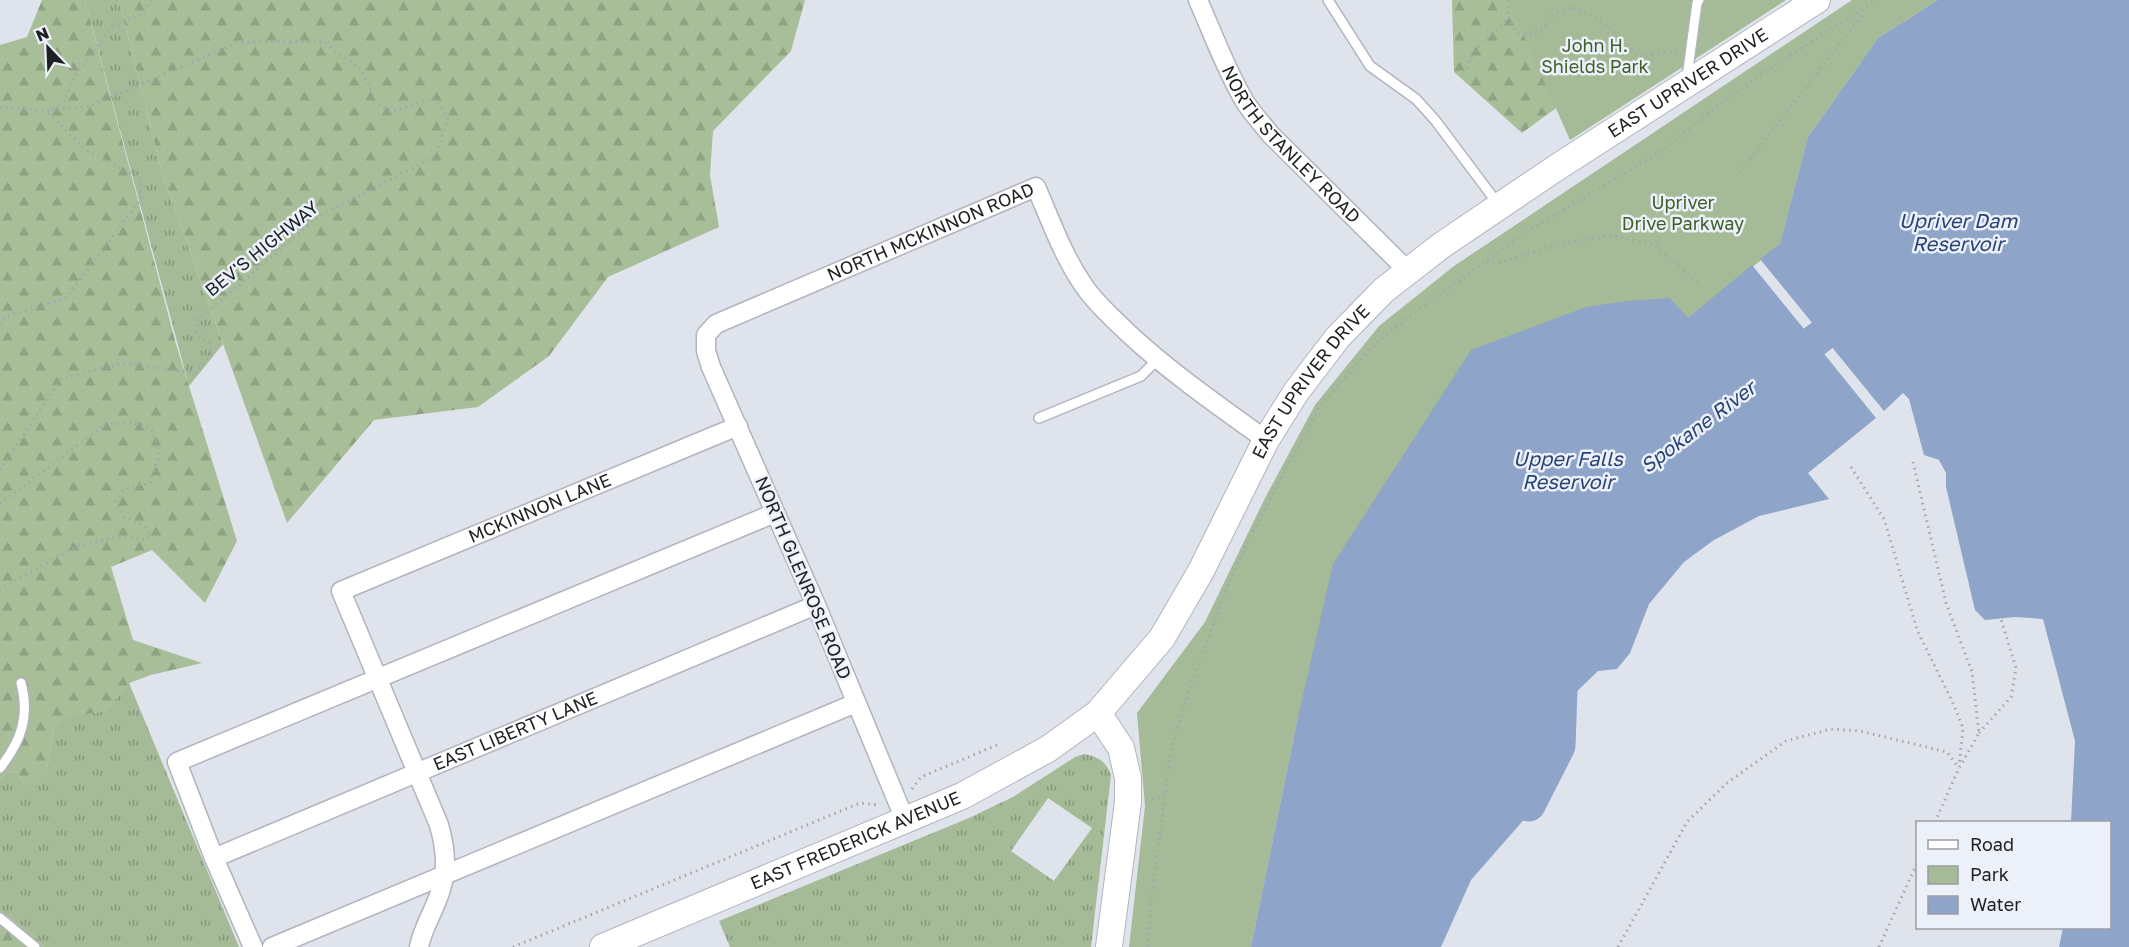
<svg xmlns="http://www.w3.org/2000/svg" width="2129" height="947" font-family="'Golos Text',sans-serif">
<defs>
<pattern id="grass-tufts" width="24" height="20" patternUnits="userSpaceOnUse" patternTransform="scale(1.5)"><rect width="24" height="20" fill="#a5ba97"/><path d="M3 7l-1-3M5 7V3M7 7l1-3M15 17l-1-3M17 17v-4M19 17l1-3" fill="none" stroke="#86977b"/></pattern>
<pattern id="forest-firs" width="22" height="20" patternUnits="userSpaceOnUse" patternTransform="scale(1.5)"><rect width="22" height="20" fill="#a7be98"/><path d="M5 1l3.5 6h-7zM16 11l3.5 6h-7z" fill="#8fa383"/></pattern>
</defs>
<rect width="100%" height="100%" fill="#dfe3ec"/>
<path fill="url(#grass-tufts)" fill-rule="evenodd" d="M85,0h34l43,173 61,171 -34,42z
M129,683l110,264h-195l-8,-10 -36,-26v-132l6,-6 10,-1 8,11 22,-9 9,-49 10,-8 40,-6z
M1084,754c14,3 22,7 27,21l-20,172h-361l-11,-26 250,-103 44,-21 62,-40zM1048,798l44,30 -38,53 -43,-30z"/>
<path fill="url(#forest-firs)" d="M42,0h43l91,344 61,197 -32,62 -53,-53 -41,17 22,73 69,23 -51,12 -22,8 -24,28 -40,7 -10,7 -9,49 -11,12 -11,-3 -8,-11 -10,1 -6,6v-734l27,-8z
M119,0h686l-14,51 -78,80 -3,44 9,52 -111,50 -59,79 -71,51 -104,13 -87,103 -125,-350z
M1452,0h207l-14,43 -123,90 -68,-61z
M0,911l36,26 8,10h-44z"/>
<path fill="#a5ba97" d="M1508,0h278l-216,140z
M1852,0h86l-60,38 -70,99 -28,108 -93,74 -17,-21 -372,419 -47,230h-122l16,-141 -8,-93 68,-91 60,-124 50,-93 64,-79 75,-60z"/>
<path fill="#8ea4c8" d="M1938,0h191v947h-70l4,-19h47v-106h-39l4,-81 -32,-122 -28,-2 -30,3 -10,-10 -29,-123v-14l-7,-13 -15,-5 -15,-56 -6,-6 -19,18 -124,-152 20,-15 28,-107 70,-99z
M1752,265l124,153 -68,55 21,26 -70,17 -45,24 -30,22 -35,42 -19,49 -13,16 -19,2 -26,25 -37,111 -64,73 -30,67h-190l47,-230 35,-153 138,-214 115,-43 41,-6 43,-3 18,20z"/>
<g fill="none" stroke-linecap="round" stroke-linejoin="round">
<path stroke="#8ea4c8" stroke-width="33" d="M1778,369l80,-61
M1529,805l30,-59 2,-56"/>
<defs>
<path id="lane" d="M1328,0l42,66 46,33 19,21 63,84
M1687,77l10,-74 2,-3
M1039,418l102,-42 17,-17
M0,768c21,-27 30,-51 21,-85
M0,918l35,29"/>
<g id="street">
<path id="s1" d="M1198,0c15,34 28,70 47,102 8,12 17,22 26,33l137,136"/>
<path id="s2" d="M905,820l-89,-215 -105,-238 -5,-16v-16l10,-11 320,-137c15,34 27,69 48,99 12,18 29,32 44,47 43,40 91,73 138,107"/>
<path id="s3" d="M214,858l602,-253"/>
<path d="M253,947l-39,-89 -37,-96 598,-249"/>
<path d="M272,947l584,-244"/>
<path id="s4" d="M419,947c3,-16 11,-29 17,-44 12,-27 11,-50 3,-78l-98,-234 397,-165"/>
</g>
<g id="secondary">
<path d="M1098,713l23,35 7,30v24l-19,145"/>
<path id="s5" d="M603,947l359,-151 86,-47 50,-36 64,-75 39,-67 65,-131 30,-48 42,-55 46,-47 58,-45 114,-77 261,-168"/>
</g>
</defs>
<use href="#lane" stroke="#b1b4bd" stroke-width="12"/>
<use href="#street" stroke="#b1b4bd" stroke-width="21"/>
<use href="#secondary" stroke="#b1b4bd" stroke-width="28"/>
<path stroke="#a3a6ad" stroke-width="3" stroke-dasharray="1.5 4.5" stroke-linecap="butt" d="M1508,0v20l11,13 10,2 14,-6 10,-14 17,-8c32,10 46,26 69,50l39,-7
M1467,68c5,-20 26,-34 40,-48
M0,107l47,4 16,-8 14,-31 36,-46 28,-12 12,-14
M1739,173l119,-152 6,-10
M1487,262l10,1 69,-20 44,-8 44,9 44,39
M0,324l4,-7 62,-19 75,-99 -2,-22 -55,-28 -37,-38
M1913,462l33,141 26,69 7,61 -20,35 -24,54
M1851,467l33,52 33,111 36,73 10,25 -4,38
M0,470l61,-91 62,-16 72,10 17,-19 -3,-11 -13,-11 2,-12 121,-104 117,-60 12,-40 -15,-18 -43,14 -14,-10 -14,-32 -38,-28h-85l-149,64 -43,5
M0,504l104,-79 28,-3 20,8 7,25 -9,28 -26,6 -8,12 8,16 20,8 6,10 -5,5 -25,-4 -44,11 -76,42
M1979,733l32,-36 5,-29 -15,-49
M912,789l9,-12 76,-32
M1152,799l13,-5
M513,947l347,-144 19,2
M1148,947l3,-46 20,-151 20,-66 39,-104 19,-42 71,-132 47,-54 36,-31 122,-88 138,-83 49,-40 51,-37 114,-73
M1618,947l69,-125 40,-39 59,-42 45,-12 29,2 87,21 12,16
M1879,947l39,-86"/>
<use href="#lane" stroke="#fff" stroke-width="9"/>
<use href="#street" stroke="#fff" stroke-width="18"/>
<use href="#secondary" stroke="#fff" stroke-width="26"/>
</g>
<g text-anchor="middle" stroke-width="5" stroke-linejoin="round" paint-order="stroke">
<g font-size="18" fill="#405e28" stroke="#ecf0f9">
<text x="1595" y="52">John H.<tspan x="1595" dy="21">Shields Park</tspan></text>
<text x="1683" y="209">Upriver<tspan x="1683" dy="21">Drive Parkway</tspan></text>
</g>
<g font-size="18" fill="#1f2023" stroke="#ecf0f9">
<text dy="6" stroke="none"><textPath href="#s5" startOffset="1431">EAST UPRIVER DRIVE</textPath></text>
<text dy="6" stroke="none"><textPath href="#s1" startOffset="174">NORTH STANLEY ROAD</textPath></text>
<text dy="6" stroke="none"><textPath href="#s2" startOffset="774">NORTH MCKINNON ROAD</textPath></text>
<text transform="translate(262 249) rotate(-39)" y="6">BEV'S HIGHWAY</text>
<text dy="6" stroke="none"><textPath href="#s5" startOffset="945">EAST UPRIVER DRIVE</textPath></text>
<text dy="6" stroke="none"><textPath href="#s4" startOffset="596">MCKINNON LANE</textPath></text>
<text transform="translate(803 578) rotate(67)" y="6">NORTH GLENROSE ROAD</text>
<text dy="6" stroke="none"><textPath href="#s3" startOffset="327">EAST LIBERTY LANE</textPath></text>
<text dy="6" stroke="none"><textPath href="#s5" startOffset="274">EAST FREDERICK AVENUE</textPath></text>
</g>
<g font-size="20" font-style="italic" fill="#294474" stroke="#ecf0f9">
<text x="1958" y="228">Upriver Dam<tspan x="1958" dy="23">Reservoir</tspan></text>
<text transform="translate(1698 427) rotate(-37)" y="7">Spokane River</text>
<text x="1568" y="466">Upper Falls<tspan x="1568" dy="23">Reservoir</tspan></text>
</g>
</g>
<rect x="1916" y="821" width="195" height="108" fill="#ecf0f9" stroke="#9a9da3" stroke-width="1.5"/>
<rect x="1928" y="840" width="30" height="9" fill="#ffffff" stroke="#9a9da3" stroke-width="1.5"/>
<text x="1970" y="851" font-size="18" fill="#1f2023">Road</text>
<rect x="1928" y="866" width="30" height="18" fill="#a5ba97" stroke="#9a9da3" stroke-width="1.5"/>
<text x="1970" y="881" font-size="18" fill="#1f2023">Park</text>
<rect x="1928" y="896" width="30" height="18" fill="#8ea4c8" stroke="#9a9da3" stroke-width="1.5"/>
<text x="1970" y="911" font-size="18" fill="#1f2023">Water</text>
<g transform="translate(48 48) rotate(337)" stroke="#ecf0f9" stroke-width="4.5" paint-order="stroke">
<path d="M0-4.5L10 22L0 15L-10 22Z" fill="#1f2023"/>
<text y="-9" font-size="16" font-weight="bold" text-anchor="middle" fill="#1f2023">N</text>
</g>
</svg>
